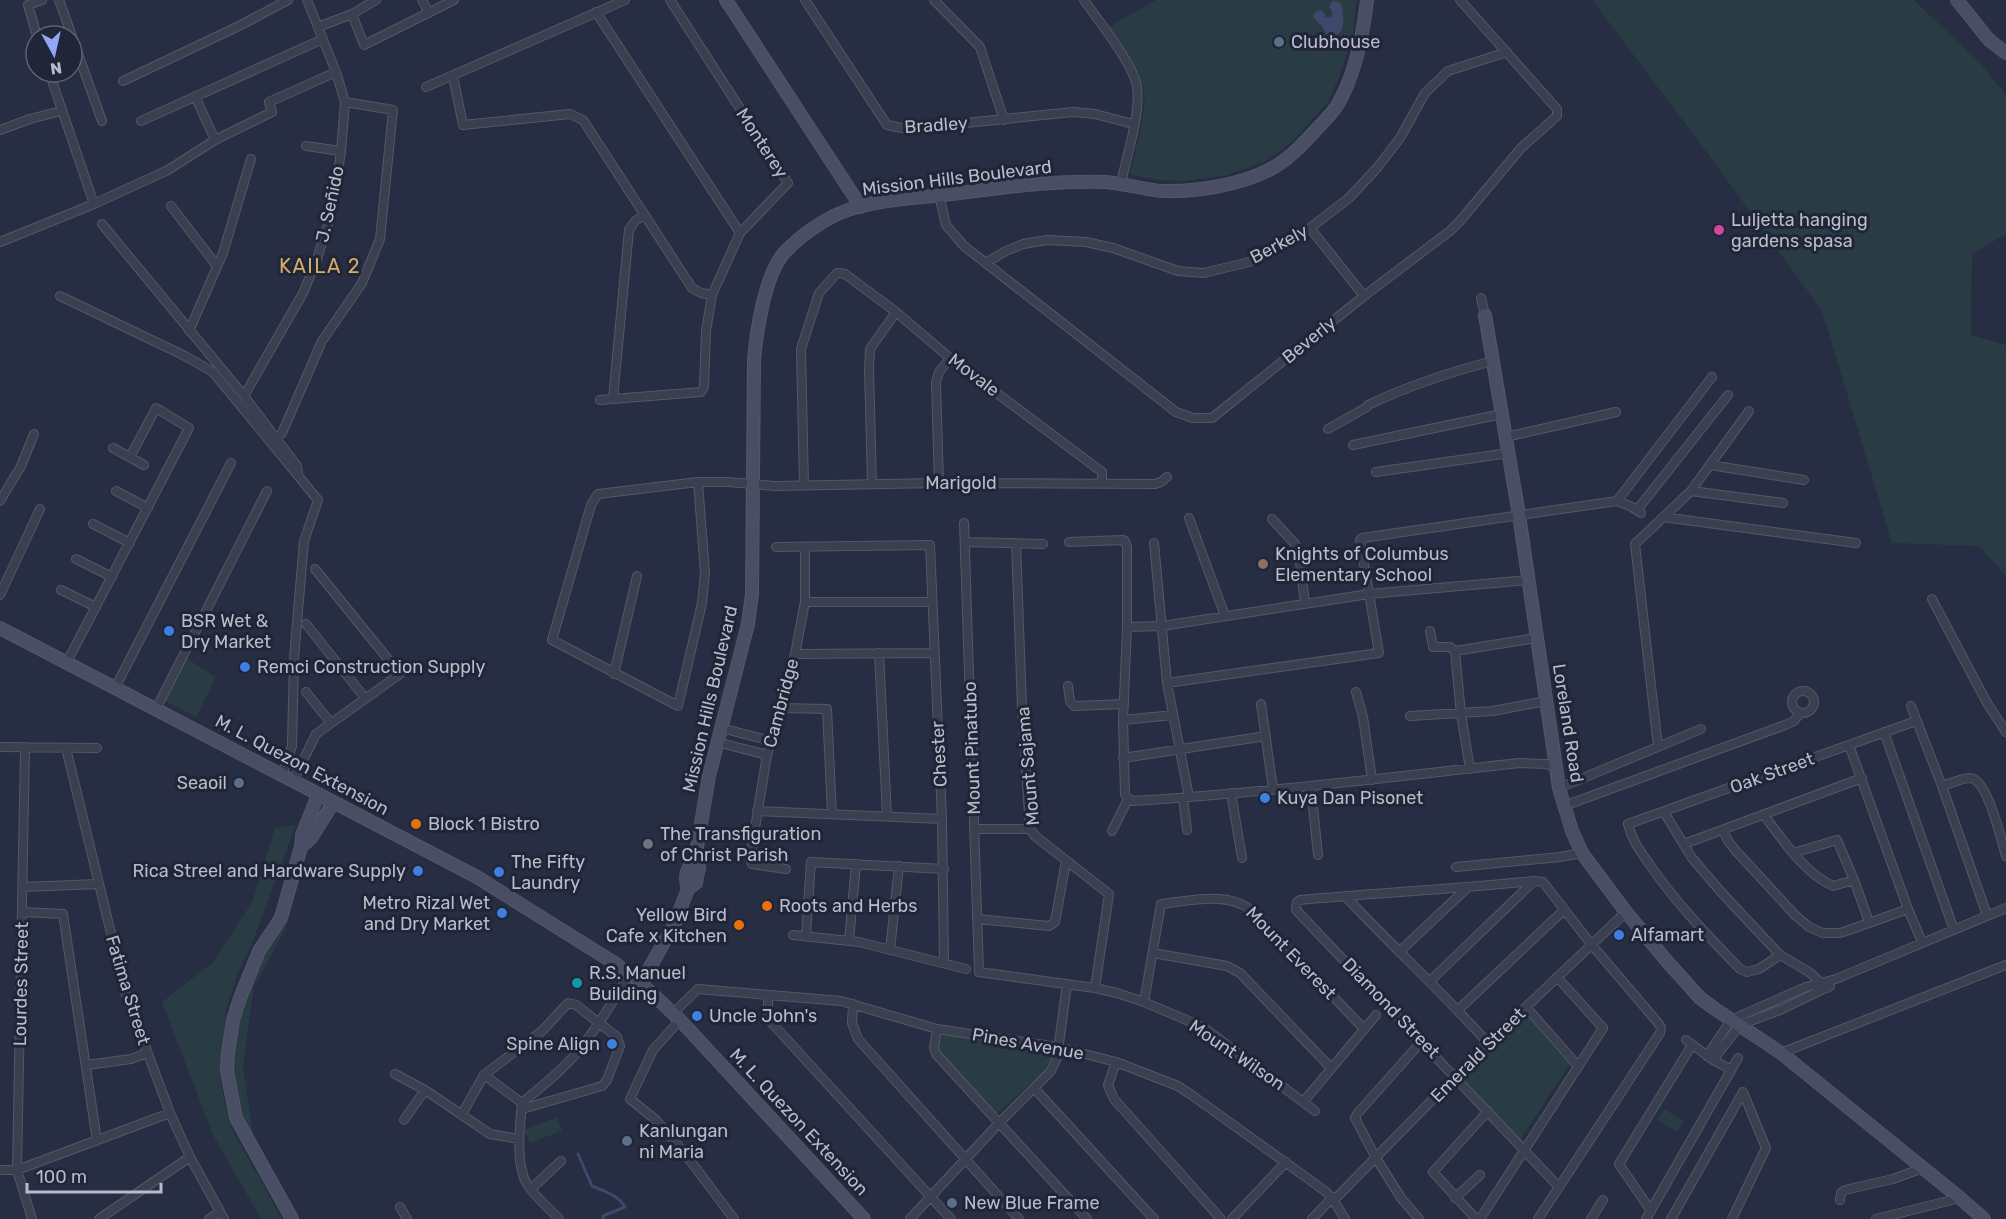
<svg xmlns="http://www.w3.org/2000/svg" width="2006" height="1219" font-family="Rubik,sans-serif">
<rect width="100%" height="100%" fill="#272d42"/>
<path fill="#293b43" d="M1156,0h201l-5,39 -12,36 -12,27 -36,40 -26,19 -38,14 -42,6 -25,-1 -31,-5c4,-23 17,-62 14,-83 -3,-21 -25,-47 -36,-65z
M1592,0h322l66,63 26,32v139l-34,20 -1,81 35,10v231l-27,-30 -87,-3 -70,-232 -117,-161z
M186,658l30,19 -20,40 -31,-16z
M296,825l-43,116 -16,34 -11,36 -6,66 6,33 6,19 50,90h-21l-48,-84 -51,-133 51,-40 39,-60 23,-74z
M288,921l-3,9 -31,57 -11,79 10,69 -13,-24 -7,-36 7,-65 12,-36z
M1526,1015l44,49 -50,76 -58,-63z
M943,1033l107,17 3,4 -2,12 -56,49 -56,-63 -1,-4 1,-13z
M1664,1109l20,12 -7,11 -20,-12z
M557,1117l5,14 -32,12 -6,-13z"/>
<path fill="#3d486a" d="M1334,1c10,2 8,6 9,15 1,11 -1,20 -14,22l-7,-12 -9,-9 1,-4 6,-3 5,3v5l7,-2v-6l-3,-2 2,-6z"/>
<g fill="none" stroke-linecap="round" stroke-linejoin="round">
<path stroke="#3d486a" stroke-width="3" d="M578,1154l14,32c12,5 26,9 33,21l-22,9v3"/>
<defs>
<path id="street" d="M59,0l13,36
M422,0l7,13
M805,0l82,125 20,4 166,-17 22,2 38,10
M934,0l46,47 24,73
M1084,0c14,20 50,65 53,87 4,27 -11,70 -16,97
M596,12l144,221
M352,14l12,31 90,-45
M318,27l34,-13 24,-14
M37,36l-9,-31 14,-5
M72,37l30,84
M49,72l45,132
M453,76l10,49 107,-11 13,6 109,168 9,5 11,2
M123,81l116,-55 49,-26
M426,87l199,-87
M195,96l20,44
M141,121l182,-82
M0,130l30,-11 31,-8
M306,146l35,5
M939,195l7,30 18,21 212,166 17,6h19l152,-122 86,-65 10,-10 61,-73 36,-32v-7l-97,-109
M171,206l46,60
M102,224l142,172 53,70 1,7
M1310,228l54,68
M0,242l94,-38 74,-34 47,-30 57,-28 -3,-10 67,-30
M987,262l19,-11 17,-7 25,-4 38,2 27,6 65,23 26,2 45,-11 61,-34 39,-30 28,-30 23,-30 25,-45 23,-22 59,-19
M60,296l125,60 28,16 105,128 -14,41 -10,117 -2,88 -10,30
M1481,298l4,17
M189,331l34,-78 28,-94
M244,396l59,-103 13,-31 12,-38 8,-38 5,-35 4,-49 -9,-30 -29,-72
M613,399l16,-169 6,-9 10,-6
M600,400l101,-8 3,-5 2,-56 6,-36 28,-62 48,-50 -118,-183
M1328,429l39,-22 1,-2c40,-19 82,-33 125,-44
M1506,437l110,-25
M277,438l5,-5 40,-92 40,-58 18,-44 13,-129 -48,-8
M1353,445l149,-31
M113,448l31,17
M1710,465l94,15
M1376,472l133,-19
M698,482l7,91 -3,30 -24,103 -126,-66 39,-135 7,-11 100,-12h30l47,4 164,-3 216,1 6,-2 6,-5
M939,483l-3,-101 3,-10 11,-14
M872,484l-3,-116 1,-19 26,-37
M804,485l-3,-136 18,-56 18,-20 8,1 51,38 54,46 152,114v11
M116,491l32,17
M1691,491l92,12
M0,501l21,-35 13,-32
M1617,501l95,-124
M1637,510l91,-115
M1663,517l193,26
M1189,518l36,98
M1272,519l23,25 4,11 6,48
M964,523l15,449 116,16 22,5 27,9 59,25 112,84
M93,524l37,19
M965,542l78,2
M1069,542l54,-2 2,1 2,6v80l-4,93 2,74 3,5 -16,32
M1016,543l6,165 8,121 5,7 74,58 -14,94
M1154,543l13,140 22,114
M776,547l154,-2 12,274 2,144
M76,559l36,18
M61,590l35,17
M0,595l40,-86
M1932,599l55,104 19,29
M805,602h127
M306,624l59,74
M1127,627l35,-1 207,-32 159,-14
M1430,631l3,16h17l5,4 81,-13
M1455,651l6,63 9,55
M879,653l8,163
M795,654l139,-1
M67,662l122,-234 -33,-20 -26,49
M614,674l23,-98
M1167,683l212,-30 -19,-113 2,-2 255,-37 13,5 11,7
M1068,686l2,15 4,5 50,-2
M115,688l116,-225
M1792 702a11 11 0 1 1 22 0a11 11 0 1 1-22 0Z
M306,692l24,30
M1356,692l7,25 9,63
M1261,704l12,85
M1911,706l31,80 45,129
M782,708l45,1 5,105
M156,709l111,-218
M1410,716l83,-5 53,-10
M1123,720l50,-5
M721,728l50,13
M1884,732l70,198
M717,742l50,13
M1849,745l59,164 14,33
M0,747l97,1
M25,747l-8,423 15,49
M1658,747l-23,-203 56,-53 58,-80
M66,748l60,247 44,118 20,44 34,62
M1123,758l143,-22
M293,781l23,-47 84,-60 -85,-105
M1942,786c8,-2 20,-8 28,-8 18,1 31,62 36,78
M1311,787l7,68
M1559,788l142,-59
M1231,793l11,65
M1183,798l4,32
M1128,799l5,2c129,-8 258,-24 386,-38l28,1 9,4
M1564,806l221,-81 9,-4 6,-8
M757,811l185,8
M1664,812l28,46 29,34 59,63 29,17 18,16
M1764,815c18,24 40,58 69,71l21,-6
M974,829h56
M1723,830l5,11 8,10 59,64 14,12 14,6h17l15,-5 53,-19
M1684,844l178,-66
M1793,853l44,-13 17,40 15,42
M1456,867l104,-10 22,-4
M786,869l-34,-5 -2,-5 17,-104 15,-47 13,-54 10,-52v-55
M23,887l75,-3
M1345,896c47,50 97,96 143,147
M23,912l40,2 34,227
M977,919l72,7 6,-4 11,-61
M793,935l66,7 107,27
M806,935l5,-73 133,7
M849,940l7,-76
M890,950l9,-84
M1399,952l67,-63
M1153,953l74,13 13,7 91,95
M1780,955l-21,14 -12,3 -7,-3c-32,-33 -64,-66 -90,-104 -9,-13 -18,-24 -22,-41l288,-103
M1430,981l104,-100
M768,995v21l2,5 181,198
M1144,1002l17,-98c28,-3 66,-13 90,6l113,119
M853,1004l-1,19 6,16 161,180
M1526,1007l52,59
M1458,1010l106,-100
M673,1013l25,-24 143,12 96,28 121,18 58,15 62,24 15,10 132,95 7,7 13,21
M680,1020l-27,30 -23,49 26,21 27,31 51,68
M937,1029l-3,19 2,6 151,165
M1686,1040l27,20 17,9
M1781,1053l225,-88
M1707,1056l24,-36 75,-33 30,-8 170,-71
M1713,1060l27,-35 40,-15 50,-24
M1116,1062l-8,23 6,14 107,120
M87,1065l44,-6 16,-6
M395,1074l30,16 65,44 29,5
M484,1075l38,28
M1034,1088l120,131
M1304,1101l72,-86
M462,1114l22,-39 59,-45 25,-27 8,2 41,32 3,9 -13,34 -5,6 -80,23
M404,1120l21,-30
M0,1170h17l153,-57
M531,1189l30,-28
M1455,1198l25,-23
M1840,1200l1,-7 4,-3 48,-11 30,-11
M400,1207l7,12
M1651,1211l-32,-47 73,-119
M99,1219l91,-62
M209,1219l11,-7
M559,1219c-10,-11 -24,-22 -32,-35 -12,-20 -7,-59 -5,-81 20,-17 42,-34 58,-54 19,-24 34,-49 49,-74
M910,1219l89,-96 52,-52 6,-13 10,-74
M1232,1219l54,-57
M1312,1219l20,-21 6,-2 150,-153 138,-131
M1419,1219l-18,-21 -25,-40 -21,-40 2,-4 65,-73
M1476,1219l-43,-47 55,-61
M1480,1219l123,-191 -46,-51
M1538,1219l122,-186 1,-5 -2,-4 -68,-80 -48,-62 -9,-1c-78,8 -156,12 -234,19l-3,2 -1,8 262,276
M1591,1219l12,-19
M1646,1219l92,-161
M1671,1219l72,-127
M1732,1219l34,-71 -23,-56
M1876,1219l84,-21"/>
<path id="secondary" d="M726,0l135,207
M1957,0l32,40 17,13
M1485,315l34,200 40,273 13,43 10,22 44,59 39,47 35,39 15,11 66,44 179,145 24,21
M0,628l477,249 139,87 25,19 39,37 184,199
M301,847l10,-9 22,-35
M688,889c-4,-12 -2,-20 7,-30l14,-83 39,-152 4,-30 2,-233c2,-28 11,-87 30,-108 17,-18 41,-35 64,-43 31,-11 71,-12 103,-16 51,-6 103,-14 154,-12 19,1 39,8 58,9 34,1 76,-6 106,-21 18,-9 32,-24 45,-38 8,-9 18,-18 24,-28 18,-31 25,-69 29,-104
M641,983l34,-60 13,-34 8,-6 3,-16 -4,-8
M292,1219l-56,-101 -9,-47 1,-18 5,-33 7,-22 19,-47 22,-33 20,-71 1,-12 16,-40"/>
</defs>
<use href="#street" stroke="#535869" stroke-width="10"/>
<use href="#secondary" stroke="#535869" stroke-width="14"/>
<use href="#street" stroke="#3b4051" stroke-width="8"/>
<use href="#secondary" stroke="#494e64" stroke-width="12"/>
</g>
<g fill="#5c6f8a" stroke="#202537" stroke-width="2">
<circle cx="1279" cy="42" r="6"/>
<circle cx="239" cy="783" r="6"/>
<circle cx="627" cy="1141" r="6"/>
<circle cx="952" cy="1203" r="6"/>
</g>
<circle fill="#d1479c" stroke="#202537" stroke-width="2" cx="1719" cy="230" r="6"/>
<circle fill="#8d6e63" stroke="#202537" stroke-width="2" cx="1263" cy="564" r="6"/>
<g fill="#3f7fe0" stroke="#202537" stroke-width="2">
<circle cx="169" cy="631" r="6"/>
<circle cx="245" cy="667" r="6"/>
<circle cx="1265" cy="798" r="6"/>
<circle cx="418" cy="871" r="6"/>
<circle cx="499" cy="872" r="6"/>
<circle cx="502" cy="913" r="6"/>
<circle cx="1619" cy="935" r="6"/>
<circle cx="697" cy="1016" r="6"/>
<circle cx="612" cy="1044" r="6"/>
</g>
<g fill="#e8710a" stroke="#202537" stroke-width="2">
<circle cx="416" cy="824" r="6"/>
<circle cx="767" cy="906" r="6"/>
<circle cx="739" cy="925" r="6"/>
</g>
<circle fill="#6b7280" stroke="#202537" stroke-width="2" cx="648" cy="844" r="6"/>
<circle fill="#0f9aa8" stroke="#202537" stroke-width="2" cx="577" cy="983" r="6"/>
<g text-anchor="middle" stroke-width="6" stroke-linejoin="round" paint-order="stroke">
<g font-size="18" fill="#b8bccb" stroke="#202537" text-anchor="start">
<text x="1291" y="48">Clubhouse</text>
<text x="1731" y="226">Luljetta hanging<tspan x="1731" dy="21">gardens spasa</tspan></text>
<text x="1275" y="560">Knights of Columbus<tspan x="1275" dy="21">Elementary School</tspan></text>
<text x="181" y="627">BSR Wet &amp;<tspan x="181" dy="21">Dry Market</tspan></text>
<text x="257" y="673">Remci Construction Supply</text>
<text x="227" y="789" text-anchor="end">Seaoil</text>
<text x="1277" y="804">Kuya Dan Pisonet</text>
<text x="428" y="830">Block 1 Bistro</text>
<text x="660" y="840">The Transfiguration<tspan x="660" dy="21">of Christ Parish</tspan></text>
<text x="511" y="868">The Fifty<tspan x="511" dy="21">Laundry</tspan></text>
<text x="406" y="877" text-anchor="end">Rica Streel and Hardware Supply</text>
<text x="490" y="909" text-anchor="end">Metro Rizal Wet<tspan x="490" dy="21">and Dry Market</tspan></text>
<text x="779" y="912">Roots and Herbs</text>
<text x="727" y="921" text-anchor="end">Yellow Bird<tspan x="727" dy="21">Cafe x Kitchen</tspan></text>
<text x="1631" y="941">Alfamart</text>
<text x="589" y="979">R.S. Manuel<tspan x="589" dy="21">Building</tspan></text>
<text x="709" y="1022">Uncle John's</text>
<text x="600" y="1050" text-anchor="end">Spine Align</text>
<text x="639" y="1137">Kanlungan<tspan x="639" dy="21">ni Maria</tspan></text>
<text x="964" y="1209">New Blue Frame</text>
</g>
<g font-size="18" fill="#b8bccb" stroke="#202537">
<text transform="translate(936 125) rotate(-4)" y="6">Bradley</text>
<text transform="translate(762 143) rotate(57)" y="6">Monterey</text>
<text transform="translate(957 178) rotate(-7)" y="6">Mission Hills Boulevard</text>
<text transform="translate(330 204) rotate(-78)" y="6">J. Señido</text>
<text transform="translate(1279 244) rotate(-28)" y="6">Berkely</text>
<text transform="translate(1309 340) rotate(-39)" y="6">Beverly</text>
<text transform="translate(974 375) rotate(37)" y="6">Movale</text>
<text x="961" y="489">Marigold</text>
<text transform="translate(710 699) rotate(-77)" y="6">Mission Hills Boulevard</text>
<text transform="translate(781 703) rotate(-75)" y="6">Cambridge</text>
<text transform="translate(1568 723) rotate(81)" y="6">Loreland Road</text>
<text transform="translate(972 748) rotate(-92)" y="6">Mount Pinatubo</text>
<text transform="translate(939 754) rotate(-93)" y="6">Chester</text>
<text transform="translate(302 765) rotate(28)" y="6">M. L. Quezon Extension</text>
<text transform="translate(1028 766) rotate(-95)" y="6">Mount Sajama</text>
<text transform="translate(1772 773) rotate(-20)" y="6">Oak Street</text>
<text transform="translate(1291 953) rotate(46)" y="6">Mount Everest</text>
<text transform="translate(21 984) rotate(-89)" y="6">Lourdes Street</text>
<text transform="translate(128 990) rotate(73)" y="6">Fatima Street</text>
<text transform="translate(1391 1008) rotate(46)" y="6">Diamond Street</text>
<text transform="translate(1028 1044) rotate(10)" y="6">Pines Avenue</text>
<text transform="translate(1237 1055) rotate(34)" y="6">Mount Wilson</text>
<text transform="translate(1478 1055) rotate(-45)" y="6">Emerald Street</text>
<text transform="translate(799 1122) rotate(47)" y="6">M. L. Quezon Extension</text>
</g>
<g font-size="20" letter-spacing="1.5" fill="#d5ac6a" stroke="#202537">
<text x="320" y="273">KAILA 2</text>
</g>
</g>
<g transform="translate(54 54) rotate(172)"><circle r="28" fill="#202537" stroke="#5d6172" stroke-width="1.5"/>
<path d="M0-4.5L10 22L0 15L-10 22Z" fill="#92a6f7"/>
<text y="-9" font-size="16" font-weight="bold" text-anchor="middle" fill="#b8bccb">N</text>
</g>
<path d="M27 1183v9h134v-9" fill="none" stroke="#b8bccb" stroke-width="3"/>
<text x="36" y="1183" font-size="18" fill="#b8bccb" stroke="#202537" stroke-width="4.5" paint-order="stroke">100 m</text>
</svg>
